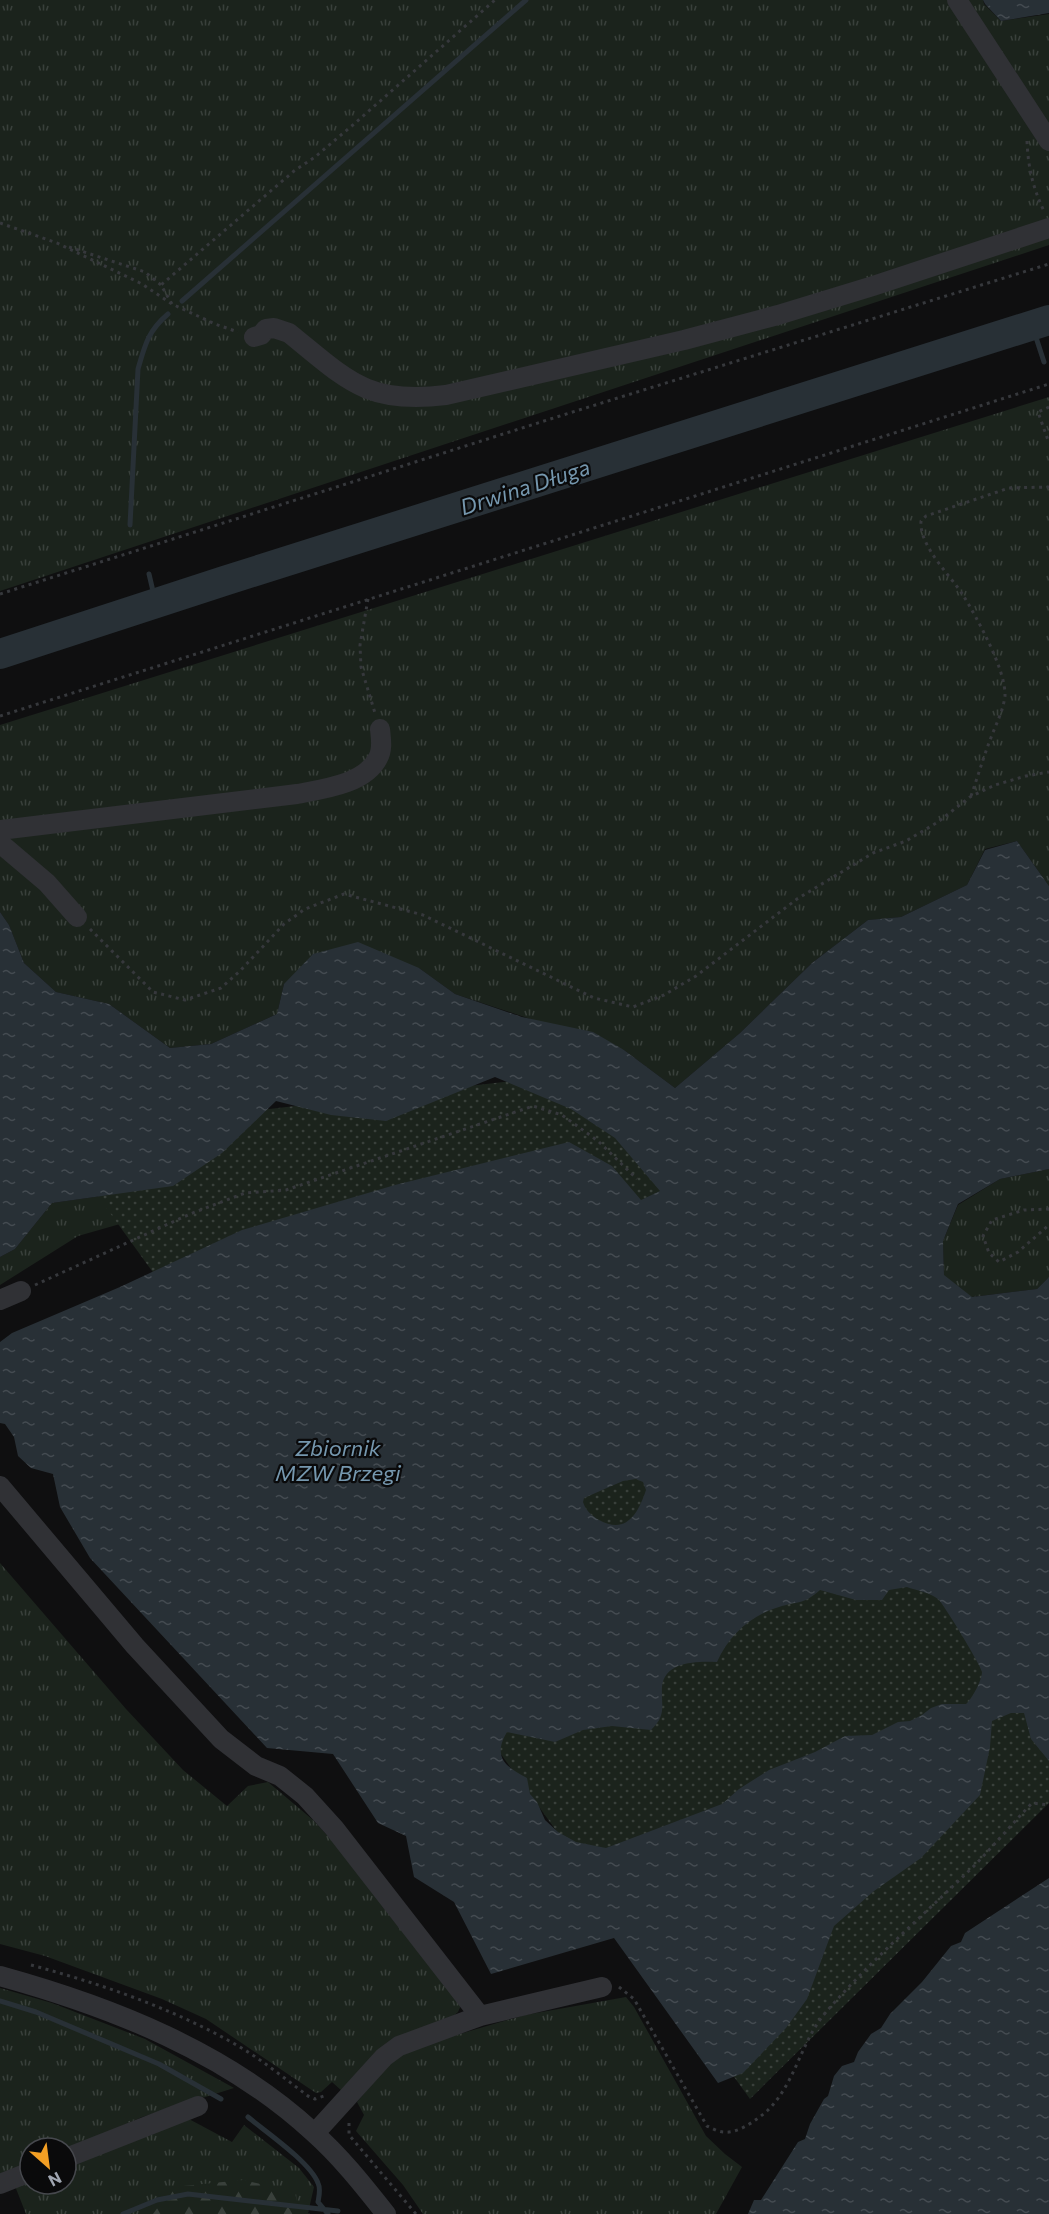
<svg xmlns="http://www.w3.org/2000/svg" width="1049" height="2214" font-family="Commissioner,sans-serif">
<defs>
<pattern id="grass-tufts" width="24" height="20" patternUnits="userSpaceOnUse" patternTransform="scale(1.5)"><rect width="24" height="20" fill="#1b231c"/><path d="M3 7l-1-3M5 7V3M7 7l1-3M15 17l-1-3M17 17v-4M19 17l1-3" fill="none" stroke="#39403b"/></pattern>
<pattern id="forest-firs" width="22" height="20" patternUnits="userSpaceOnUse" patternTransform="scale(1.5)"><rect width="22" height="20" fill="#1b231c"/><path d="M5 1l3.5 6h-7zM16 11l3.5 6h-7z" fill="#39403b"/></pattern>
<pattern id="park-dots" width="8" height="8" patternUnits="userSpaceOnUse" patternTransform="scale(1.5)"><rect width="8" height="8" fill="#1b231c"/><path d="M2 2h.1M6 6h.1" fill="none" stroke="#39403b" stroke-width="1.8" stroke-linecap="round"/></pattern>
<pattern id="water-ripples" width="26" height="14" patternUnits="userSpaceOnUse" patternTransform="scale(1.5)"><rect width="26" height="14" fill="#283036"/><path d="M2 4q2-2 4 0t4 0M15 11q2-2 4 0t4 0" fill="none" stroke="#444b51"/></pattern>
</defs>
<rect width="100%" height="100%" fill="#0f0f10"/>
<path fill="url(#grass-tufts)" d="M0,0h983l1,4 17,17 48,-7v231l-1049,346z
M1049,397v489l-32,-45 -32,8 -18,36 -66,32 -33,3 -56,43 -72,70 -65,55 -51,-38 -169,-56 -36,-26 -135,16 -7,30 -66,30 -41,4 -61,-44 -53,-12 -32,-29 -15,-38 -9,-13v-187z
M1049,1169v108l-12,12 -66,8 -27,-21 -1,-35 15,-36 42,-26z
M173,1186l10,20 -105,30 -78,49v-28l15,-8 37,-46z
M0,1563l126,146 57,61 44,36 21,-20 20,-4 45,38 39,42 110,141 -4,9 -8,7 -108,72 -10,-9 -11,10 -5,1 -110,-74 -44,-20 -117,-43 -45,-12z
M0,1988l52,15 93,36 89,49 -92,29 -47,21 -29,10h-36v15l-30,11z
M626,1997l8,10 72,129 19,18 17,13 -26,47h-293l-20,-29 -47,-54 8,-16 -7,-13 31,-37 20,-16 117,-34z
M187,2118l45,24 12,-17 55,43 15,19 -6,26 2,1h-284l-11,-28 15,-6v4h36v-18z"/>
<path fill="url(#forest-firs)" d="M243,2180l52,12 4,22h-146l20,-27z"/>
<path fill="url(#park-dots)" d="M634,1067l415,598v138l-299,296 -697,-965z"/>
<path fill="url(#water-ripples)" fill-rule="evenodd" d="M983,0h66v13l-48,8 -16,-17z
M1017,841l32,45v283l-49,10 -42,25 -15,37 1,34 28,22 65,-8 12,-12v484l-18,-22 -7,-26h-13l-19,8 -2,26 -10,48 -59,63 -47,33 -40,35 -27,73 -21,29 -43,45 -25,10 -104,-145 -123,36 -37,-72 -40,-25 -8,-41 -28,-13 -45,-69 -66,-6 -177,-190 -30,-51 -7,-33 -22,-6 -13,-12 -4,-19 -9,-13 -5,-1v-81l12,-9 108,-46 122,-57 153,-45 174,-43 43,24 29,34 19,-9 -45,-53 -44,-29 -76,-32 -109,44 -55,-6 -55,-14 -54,52 -49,33 -121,17 -37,46 -15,8v-345l9,13 15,38 32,29 53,12 61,44 41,-4 66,-30 7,-30 29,-30 45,-12 61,26 36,26 67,23 71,15 31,18 51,38 65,-55 72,-70 56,-43 33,-3 66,-32 18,-35zM636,1479l7,3 3,8c-8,24 -20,45 -47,30 -8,-5 -13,-9 -16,-18l1,-4 39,-17zM907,1587c8,3 24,6 31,12 5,4 44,68 44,73 0,8 -10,27 -16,32h-24l-11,4 -9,7 -12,6 -12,1 -26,13 -27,1 -30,16 -46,18 -30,19 -17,15 -116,44 -30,-6 -18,-10 -13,-12 -8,-18 -7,-8 -3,-16c-21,-11 -35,-21 -20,-46l48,10 28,-12 29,-4 39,4c16,-15 10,-24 11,-43 2,-26 36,-26 55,-25 13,-28 34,-47 65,-56 18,-5 22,-2 38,-16l36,10h26l7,-10z
M1049,1878v336h-301l6,-14h7l37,-58 7,-3 5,-15 14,-25 4,-3 6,-20 8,-10 12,-4 4,-10 13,-18 10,-6 9,-14 32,-32 29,-36 10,-4 4,-9z"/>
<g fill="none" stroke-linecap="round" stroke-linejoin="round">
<path stroke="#283036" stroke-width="5" d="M182,301l344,-301
M1032,325l12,37
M130,525l8,-156c7,-24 10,-38 30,-55
M149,574l7,30
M0,2001l36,11 123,52 62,35
M248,2117c18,15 62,45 70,66 3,6 1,13 0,19l10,12
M123,2214l34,-14 31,-6 150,17"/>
<path stroke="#283036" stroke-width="30" d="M0,654l224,-73 825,-261"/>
<path stroke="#36383c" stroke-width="3" stroke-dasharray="3 4.5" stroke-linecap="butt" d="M1027,141c1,26 6,48 18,72
M0,223l57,20 85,41 30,20 43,20 23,8
M69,247l76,25 16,13
M172,304l-11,-19 133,-114 21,-14 39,-33 141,-124
M1049,407l-11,5 11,31
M0,594l563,-179 486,-151
M368,599l-8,46 1,22 14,46
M0,716l1049,-332
M971,796c7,-20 13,-41 21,-61 5,-13 11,-24 13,-39 1,-26 -28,-78 -42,-101 -13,-20 -44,-49 -42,-74l5,-5 83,-28 40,-1
M90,929l63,63 32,8 36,-12 19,-17 44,-47 21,-15 39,-15 79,21 171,83 39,9 31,-12 32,-19 101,-77 76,-46 33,-12 32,-19 32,-25 25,-12 31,-9 23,-4
M1049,1209l-25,1 -32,10 -9,16 6,17 10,9 19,-10 31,-27
M35,1285l155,-71 55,-21 41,-3 247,-84 29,9 36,26 39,38
M31,1965c70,19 138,42 202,78 27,15 51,35 75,53l7,3 9,-3
M619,1987l15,12 73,127c5,2 11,6 17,6 14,2 34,-13 44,-22 28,-28 33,-69 58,-98 46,-53 100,-99 150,-148 19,-20 37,-41 56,-61l17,2
M349,2123v12l67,79"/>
<path stroke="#303135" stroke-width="20" d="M957,0l92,141
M254,337l7,-2 5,-6 8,-1 15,5c58,47 78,72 157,62l238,-55 94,-25 95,-29 176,-58
M0,830l297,-36c26,-5 68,-10 81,-36 5,-9 3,-19 2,-29
M0,843l47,40 30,34
M0,1300l21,-9
M0,1486l135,160 86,93 35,27 24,10 25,20 29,32 146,188
M0,1976c112,31 226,76 313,156 28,25 50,53 73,82
M315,2133l69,-76 15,-11 81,-30 122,-29
M66,2158l132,-52
M0,2184l30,-12"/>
</g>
<g text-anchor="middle" stroke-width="4.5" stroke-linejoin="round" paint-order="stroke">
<g font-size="22" font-style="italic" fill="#7597ae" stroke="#0a0a0b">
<text transform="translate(525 487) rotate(-18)" y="8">Drwina Długa</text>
<text x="338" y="1456">Zbiornik<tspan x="338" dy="25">MZW Brzegi</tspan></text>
</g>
</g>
<g transform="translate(48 2166) rotate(152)"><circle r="28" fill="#0a0a0b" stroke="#46484d" stroke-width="1.5"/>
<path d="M0-4.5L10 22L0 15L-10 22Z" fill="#f39f24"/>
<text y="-9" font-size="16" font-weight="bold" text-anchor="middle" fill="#a0a6b1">N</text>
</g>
</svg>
